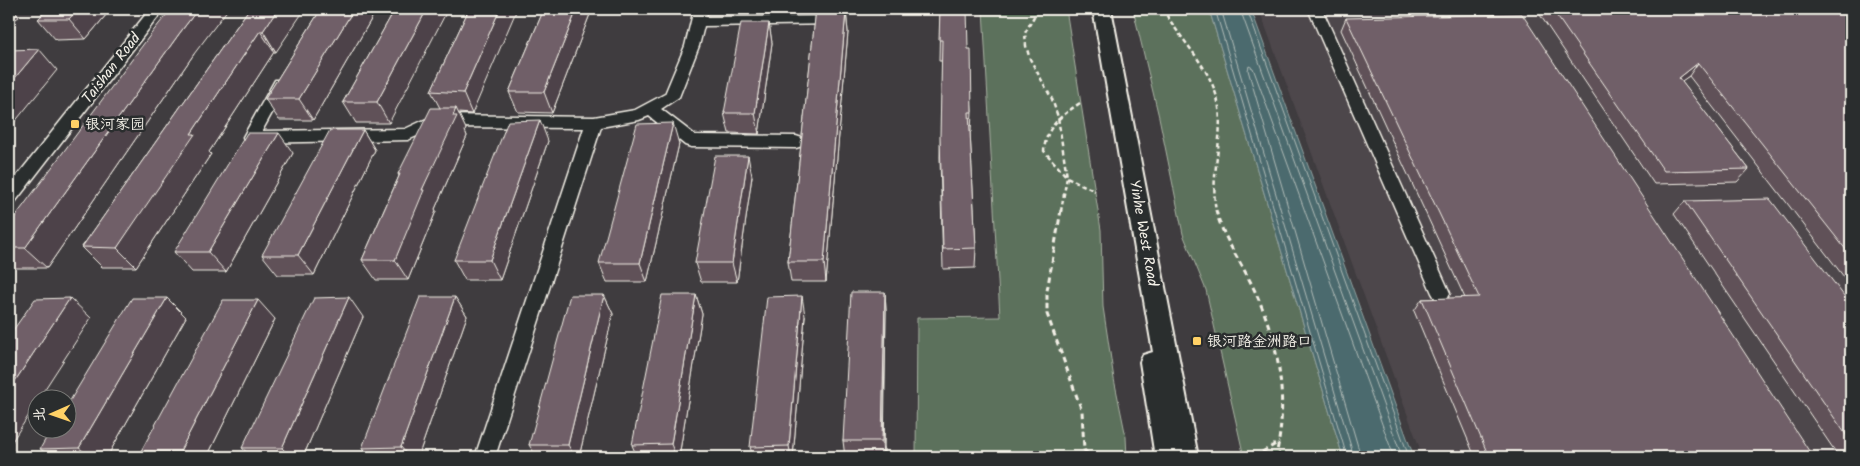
<svg xmlns="http://www.w3.org/2000/svg" width="1860" height="466" font-family="Kalam,'LXGW WenKai TC',sans-serif">
<rect width="100%" height="100%" fill="#3f3c3f"/>
<filter id="ink" filterUnits="userSpaceOnUse"><feTurbulence type="fractalNoise" baseFrequency=".02" numOctaves="2"/><feDisplacementMap in="SourceGraphic" scale="10" xChannelSelector="R" yChannelSelector="G"/><feConvolveMatrix kernelMatrix="1 2 1 2 8 2 1 2 1" color-interpolation-filters="sRGB"/></filter>
<g filter="url(#ink)">
<path fill="#4e464b" d="M1259,9h592v448h-428z"/>
<path fill="#5c715c" stroke="#a8b1a2" d="M983,9h83l35,221 2,77 11,72 12,58 1,20h-211l1,-139 83,-1z
M1133,9h76l134,448h-99l-38,-167 -23,-56 -24,-117z"/>
<path fill="#4b6a6e" stroke="#8fa09f" d="M1209,9h42l163,448h-71z"/>
<g fill="none" stroke-linecap="round" stroke-linejoin="round">
<path stroke="#b0bbb7" stroke-width="1" d="M1215,9l132,448
M1221,9l133,448
M1240,9l162,448
M1247,9l162,448
M1361,457l-113,-387 1,-4 4,2 141,389"/>
<defs>
<path id="minor" d="M150,9h14l-149,193 -6,2v-18z
M694,9h14l-2,8 136,-1 2,3 -2,3 -5,2 -133,2 -5,20 -20,51 -18,12 34,26 101,1 6,2 2,4 -2,4 -6,2 -105,-1 -6,-2 -36,-29 -10,4 -38,7 -106,330h-20l109,-329 -147,-1 -29,13 -157,3 -6,-2 -2,-4 32,-57h10l3,4 -26,47 143,-2 30,-14 159,2 41,-7 30,-16 20,-48z
M1308,9h14l128,284 -3,5 -6,2 -6,-2 -3,-5z"/>
<path id="major" d="M1093,9h18l87,448h-43l-15,-95 3,-7 10,-3z"/>
</defs>
<use href="#minor" stroke="#f4f1e8" stroke-width="3"/>
<use href="#major" stroke="#f4f1e8" stroke-width="4"/>
<path stroke="#f4f1e8" stroke-width="2.5" stroke-dasharray="4.5 3" stroke-linecap="butt" d="M1038,9l-13,24 1,13 4,13 22,40 6,18 9,60 -6,34
M1163,9c18,33 51,60 56,99 4,34 -9,68 -3,103
M1080,103c-19,13 -34,23 -36,48l23,26 28,14"/>
<path stroke="#f4f1e8" stroke-width="3" stroke-dasharray="5.5 4" stroke-linecap="butt" d="M1061,210l-14,81v23l35,97 2,39 7,7
M1216,210c6,26 22,47 34,71 27,53 39,112 27,170l4,6
M1254,457l25,-15"/>
<use href="#minor" fill="#2a2d2e" fill-rule="evenodd"/>
<use href="#major" fill="#2a2d2e" fill-rule="evenodd"/>
</g>
<path fill="#605159" stroke="#f4f1e8" d="M48,9h63l-25,30 -30,1 -18,-21z
M249,9l27,43h-2l-65,100 2,2 -75,113h-34l-20,-20z
M321,9h56l-64,111h-34l-14,-21z
M395,9l-6,114h-33l-13,-21z
M469,9l3,105 -14,-1 8,16 -1,2 2,5 -32,73 1,2 -28,69h-32l-14,-20 37,-84 -1,-2 42,-66 -9,-17z
M544,9h48l-40,104 -34,-1 -9,-20z
M742,9h31l-1,5h-29z
M816,9h30l2,23 -22,250h-35l-3,-20 28,-251z
M940,9l28,40 4,63 -1,20h-1l6,116 -1,20 -32,1 -3,-112 2,-96h-3z
M1536,9h90l2,2 223,12v263l-162,-210 -8,5 68,88 -12,13 -83,2z
M1346,18l467,439h-338l-61,-146 8,-12 43,-1 -124,-268z
M769,23l3,20 -13,91 -30,-1 -5,-20z
M194,54l-147,214h-33l-5,-4v-39z
M363,130l12,20 -61,125h-36l-16,-20z
M548,141l-48,139h-35l-11,-20z
M679,144l-32,138h-40l-8,-19z
M293,153l-67,119h-34l-18,-20z
M752,176l-15,106h-36l-6,-19z
M1685,201l166,104v152h-12l-165,-243z
M885,292l1,19 -2,146h-39l-2,-16z
M604,295l9,19 -34,143h-42l-8,-12z
M696,295l6,19 -23,143h-42l-5,-12z
M455,297l12,19 -49,141h-48l-8,-9z
M805,316l-12,141h-40l-3,-10z
M186,317l-79,140h-55l-12,-8z
M363,317l-60,140h-51l-10,-9z
M275,319l-68,138h-59l-7,-6z"/>
<path fill="#4e4248" stroke="#f4f1e8" d="M9,9h3l7,8 -10,6z
M78,9h33l-25,30 -17,-20z
M198,9h30l-34,45 -147,214 -22,-20 154,-214z
M278,9h27l-29,43 -13,-21z
M354,9h23l-64,111 -14,-21z
M427,9h21l-59,114 -12,-21z
M500,9h17l-45,105 -9,-21z
M577,9h15l-40,104 -8,-21z
M846,11l2,21 -22,250 -2,-20z
M769,23l3,20 -13,91 -4,-21z
M260,31l14,21 -65,100 2,2 -75,113 -19,-19 74,-114z
M39,49l18,21 -48,59v-44z
M1698,63l-9,13 -20,14 10,-12z
M456,108l10,21 -1,2 2,5 -32,73 1,2 -28,69 -13,-20 27,-70z
M540,120l8,21 -48,139 -10,-20z
M673,123l6,21 -32,138 -7,-19z
M363,130l12,20 -61,125 -16,-20z
M279,133l14,20 -67,119 -18,-20z
M748,156l4,20 -15,106 -5,-19z
M885,292l1,19 -3,146 -1,-16z
M604,295l9,19 -34,143h-4l-7,-12z
M696,295l6,19 -23,143h-3l-5,-13z
M802,296l3,20 -12,141h-2l-2,-11z
M349,297l14,20 -60,140h-12l-9,-9z
M455,297l12,19 -49,141h-9l-8,-10z
M70,298l21,20 -52,80h-1v3l-29,45v-56z
M167,298l19,19 -79,140h-16l-12,-9z
M258,300l17,19 -68,138h-19l-8,-6z"/>
<path fill="#705e67" stroke="#f4f1e8" d="M48,9h30l-9,10h-31z
M171,9h27l-19,25 -154,214h-16v-23l142,-191z
M249,9h29l-15,22h-3l-69,103h4l-78,114 -35,-1z
M321,9h33l-55,90h-34z
M395,9h32l-50,93h-34z
M469,9h31l-37,84 -32,-2z
M544,9h33l-33,83h-35z
M816,9h27v2h3l-22,251h-36z
M940,9h27l1,40h3l1,63h-3l7,136 -33,1 -3,-113 2,-96h-3z
M1552,9h74l2,2 106,-2h103l14,14v233l-153,-193 -19,15 70,91 -85,2z
M1522,14l291,443h-324l-67,-158 57,-2 -133,-279z
M741,23h28l-14,90h-31z
M39,49l-30,36v-35z
M431,108h25l-3,8h4l-35,74h2l-29,70h-33l38,-86h-2z
M540,120l-50,140h-36l54,-139z
M673,123l-33,140h-41l38,-139z
M330,130h33l-65,125h-36z
M247,133h32l-71,119h-34z
M715,156h33l-16,107h-37z
M1770,199l81,106v137l-166,-241z
M851,292h34l-3,149h-39z
M570,295h34l-36,150h-39z
M662,295h34l-25,149 -39,1z
M802,296l-13,150 -39,1 17,-150z
M349,297l-67,151h-40l72,-150z
M420,297h35l-54,150 -39,1z
M70,298l-61,92v-54l26,-37z
M132,298h35l-88,150 -39,1 12,-21h16v-24z
M223,300h35l-78,151h-39z"/>
</g>
<g fill="#ffd166" stroke="#2a2d2e" stroke-width="2">
<rect x="70" y="119" width="10" height="10" rx="2.5"/>
<rect x="1192" y="336" width="10" height="10" rx="2.5"/>
</g>
<g text-anchor="middle" stroke-width="5" stroke-linejoin="round" paint-order="stroke">
<g font-size="15" fill="#f4f1e8" stroke="#2a2d2e">
<text transform="translate(111 68) rotate(-52)" y="5">Taishan Road</text>
<text transform="translate(1144 233) rotate(80)" y="5">Yinhe West Road</text>
</g>
<g font-size="15" fill="#f4f1e8" stroke="#2a2d2e" text-anchor="start">
<text x="85" y="129">银河家园</text>
<text x="1207" y="346">银河路金洲路口</text>
</g>
</g>
<rect width="1860" height="466" fill="none" stroke="#2a2d2e" stroke-width="30"/>
<rect x="15" y="15" width="1830" height="436" fill="none" stroke="#f4f1e8" stroke-width="2" filter="url(#ink)"/>
<g transform="translate(52 414) rotate(268)"><circle r="24" fill="#2a2d2e" stroke="#7b7b78"/>
<path d="M0-4L9 19L0 12L-9 19Z" fill="#ffd166"/>
<text y="-8" font-size="14" font-weight="bold" text-anchor="middle" fill="#f4f1e8">北</text>
</g>
</svg>
